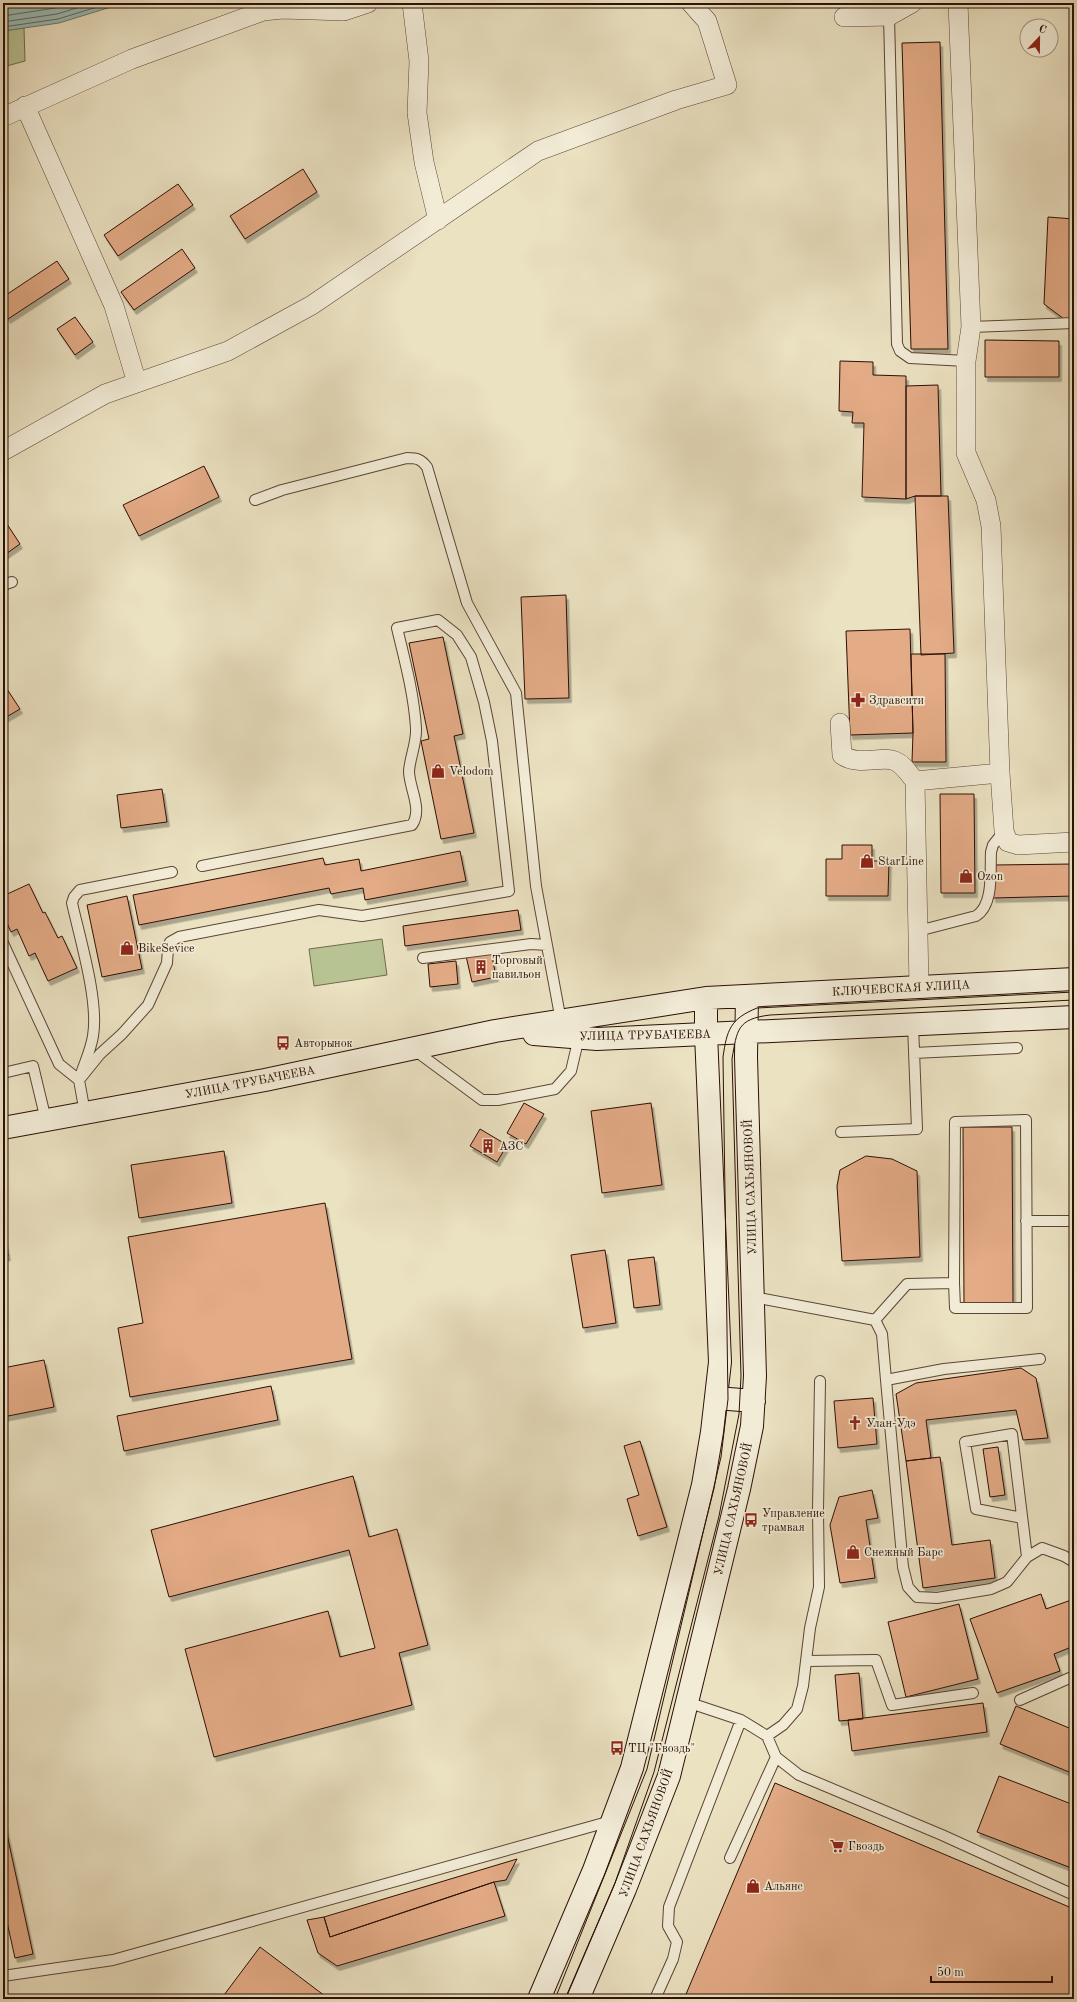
<svg xmlns="http://www.w3.org/2000/svg" width="1077" height="2002" font-family="'Old Standard TT',serif">
<defs>
<filter id="shadow"><feDropShadow dx="2.5" dy="4.5" stdDeviation="0" flood-color="#0004"/></filter>
</defs>
<rect width="100%" height="100%" fill="#ebe2c2"/>
<filter id="stains"><feTurbulence type="fractalNoise" baseFrequency=".005" numOctaves="4"/><feColorMatrix values="0 0 0 0 .2 0 0 0 0 .09 0 0 0 0 .02 0 0 0 .5 -.17"/></filter>
<radialGradient id="worn" r=".72"><stop offset=".6" stop-color="#630" stop-opacity="0"/><stop offset="1" stop-color="#630" stop-opacity=".3"/></radialGradient>
<path fill="#b7c393" stroke="#726a4c" d="M24,28l1,33 -22,6v-36z
M382,939l5,36 -73,11 -5,-37z"/>
<path fill="#99bdb8" stroke="#6d7871" d="M3,3h121l-65,20 -56,8z"/>
<g fill="none" stroke-linecap="round" stroke-linejoin="round">
<path stroke="#62665f" stroke-width="1" d="M3,16l52,-8 17,-5
M3,22l54,-8 36,-11
M3,27l55,-8 52,-16"/>
</g>
<path fill="#e3ab86" stroke="#2c1006" filter="url(#shadow)" d="M940,42l8,307h-37l-9,-306z
M303,169l14,23 -72,47 -15,-23z
M178,184l15,21 -75,51 -14,-21z
M1048,217l26,2v103h-6l-24,-18z
M182,249l13,19 -61,42 -13,-18z
M57,261l12,18 -61,40 -5,-8v-14z
M75,317l18,25 -18,13 -18,-26z
M985,340l74,1v36h-74z
M840,361l33,1v13l33,1v123l-44,-2 2,-74h-12l1,-11 -14,-1z
M938,385l3,111h-26l-9,3v-113z
M1074,445v42h-1z
M204,466l15,31 -80,39 -16,-31z
M915,496h33l6,157 -33,2z
M3,518l17,26 -17,12z
M566,595l3,103 -44,1 -4,-102z
M910,629l3,104 -63,2 -4,-104z
M443,637l20,97 -9,2 20,97 -33,6 -20,-98 8,-2 -20,-96z
M911,654h34l1,108h-34l1,-29z
M3,683l17,26 -17,10z
M162,789l5,33 -46,6 -4,-33z
M940,794h34l1,99h-34z
M842,845h30v16h17l-1,35h-62v-37h16z
M460,851l6,30 -101,19 -2,-12 -32,6 -2,-6 -190,37 -6,-30 190,-37 2,7 34,-6 2,12z
M1074,864v32l-81,2v-33z
M29,884l14,29 2,-1 13,26 4,-2 15,32 -29,13 -13,-28 -6,3 -12,-27 -6,3 -8,-18v-18z
M127,896l15,73 -40,8 -15,-72z
M518,910l3,20 -116,16 -2,-20z
M491,951l5,26 -24,5 -6,-26z
M456,961l2,23 -28,3 -2,-23z
M524,1103l20,11 -18,30 -19,-11z
M651,1103l11,82 -60,8 -11,-82z
M963,1127h49l1,176h-49z
M480,1129l27,16 -10,17 -27,-16z
M224,1151l8,52 -93,15 -8,-53z
M866,1156l26,3 25,12 3,86 -78,4 -5,-75 3,-16z
M325,1203l27,156 -222,38 -12,-69 25,-5 -15,-86z
M3,1231l5,25 -5,1z
M605,1250l11,73 -33,5 -12,-73z
M654,1257l6,48 -26,3 -6,-48z
M44,1360l10,47 -51,10v-49z
M1021,1368l15,10 12,60 -25,2 -7,-30 -90,10 5,38 -25,3 -10,-67 20,-11z
M271,1386l7,34 -154,31 -7,-35z
M873,1398l4,46 -39,4 -4,-47z
M640,1441l27,86 -29,9 -11,-37 12,-4 -15,-49z
M998,1447l7,48 -15,2 -7,-48z
M940,1457l12,88 38,-5 5,38 -72,10 -17,-127z
M353,1476l16,61 28,-8 31,116 -29,8 13,52 -198,52 -29,-108 143,-38 12,46 35,-9 -26,-98 -180,47 -18,-67z
M872,1490l6,28 -12,2 9,58 -35,5 -10,-58 9,-28z
M1041,1594l5,15 28,-10v47l-20,8 6,17 -63,22 -27,-74z
M959,1604l19,75 -72,18 -18,-75z
M859,1673l4,46 -24,2 -4,-46z
M983,1703l4,29 -135,19 -4,-31z
M1016,1706l58,24v44l-74,-30z
M999,1776l75,29v64l-97,-37z
M775,1783l299,126v90h-390z
M3,1816l30,138 -18,4 -12,-54z
M517,1859l-11,21 -12,2 -164,55 -6,-20z
M494,1882l11,34 -168,50 -19,-13 -11,-33 17,-3 6,20z
M260,1947l69,52h-108z"/>
<g fill="none" stroke-linecap="round" stroke-linejoin="round">
<defs>
<path id="service" d="M889,16l8,328 3,7 10,7 56,3
M971,327l103,-4
M255,500l27,-10 125,-32c10,0 14,1 20,9l40,136 49,90 20,193 25,135
M3,585l9,-3
M918,931l58,-15c18,-11 14,-45 15,-64l2,-7 11,-14
M3,943l56,121 20,16 6,33
M423,958l108,-14 16,1
M413,1049l69,51h16l57,-11 16,-18 8,-34
M914,1053l103,-5
M3,1073l30,-7 13,54
M81,1074c4,-12 10,-25 12,-38 6,-35 -13,-97 -21,-133l2,-6 6,-7 92,-18
M79,1080l21,-26 22,-20 26,-29 19,-42 1,-15 2,-6 9,-5 140,-27 43,6 147,-25 -17,-150 -8,-39 -13,-45 -14,-22 -19,-15 -41,8c8,33 17,67 19,100 1,14 -6,29 -7,43 0,17 14,38 3,54l-210,41
M841,1132l76,-3 -4,-104
M1026,1221h48
M753,1297l122,23 7,14 4,46 58,-11 96,-10
M875,1320l32,-36 47,-1 1,25h72l-1,-188 -71,2 -1,161
M886,1380l17,187 5,20 9,10 20,1 54,-9 16,-7 20,-25 15,-9 22,8 10,6
M1022,1518l-46,-9 -11,-67 47,-8 15,123
M806,1661l70,-1 16,45 81,-12
M1020,1700l54,-24
M687,1702l54,18 26,16 16,-11 14,-16 6,-23 7,-58 9,-41 -1,-77 2,-129
M776,1757l23,18 143,60 132,60
M730,1858l46,-101 -9,-21
M3,1976l110,-16 498,-139
M655,1999l18,-40 4,-17 -9,-16 1,-19 72,-187"/>
<path id="minor" d="M412,3l7,58 -2,52 7,49 14,58
M958,3l13,324 -5,34v92l20,47 5,26 9,247 4,58 4,11 10,3 56,-3
M844,17l45,-1 23,-13
M25,106l89,200 23,77
M3,117l129,-58 131,-48 20,-2 61,2 24,-8
M3,451l102,-57 123,-43 84,-46 226,-154 138,-51 51,-15 -20,-64 -16,-18
M840,723l2,32c17,12 40,0 53,6 9,4 14,13 20,20l4,205
M915,781l85,-8"/>
<path id="secondary" d="M534,1034l63,5 477,-22
M3,1128l262,-48 230,-49 211,-33 368,-19
M716,1398l38,3
M539,1999l55,-129 38,-102 71,-283 9,-53 8,-70 -14,-328v-36
M578,1999l47,-110 44,-113 70,-287 13,-63 3,-50 -9,-319 1,-61"/>
</defs>
<use href="#service" stroke="#5c4435" stroke-width="12"/>
<use href="#minor" stroke="#5c4435" stroke-width="20"/>
<use href="#secondary" stroke="#2c1006" stroke-width="24"/>
<use href="#service" stroke="#f2ecd7" stroke-width="10"/>
<use href="#minor" stroke="#f2ecd7" stroke-width="19"/>
<use href="#secondary" stroke="#f2ecd7" stroke-width="22"/>
<path stroke="#2c1006" stroke-width="1" d="M555,1999l92,-230 74,-312 7,-58 -5,-342c4,-27 7,-38 34,-49l317,-16
M565,1999l50,-116 39,-111 65,-256 20,-102 2,-38 -9,-317c5,-29 5,-40 38,-44l304,-15"/>
</g>
<defs>
<symbol id="pharmacy-bare" viewBox="-9 -9 18 18"><path d="M-2-6h4v4h4v4h-4v4h-4v-4h-4v-4h4Z" fill="#8f2418" stroke="#f2ecd7" stroke-width="2.5" paint-order="stroke"/></symbol>
<symbol id="shop-bare" viewBox="-9 -9 18 18"><path d="M-5-2.5h2.3a2.7 3.5 0 0 1 5.4 0H5L5.5 6h-11ZM-1.5-2.5h3a1.5 2.3 0 0 0-3 0Z" fill="#8f2418" stroke="#f2ecd7" stroke-width="2.5" paint-order="stroke"/></symbol>
<symbol id="building-bare" viewBox="-9 -9 18 18"><path d="M-4-6H4V6H1V3H-1V6H-4ZM-2.5-4.3h1.7v1.8h-1.7ZM.8-4.3h1.7v1.8H.8ZM-2.5-1h1.7V.8h-1.7ZM.8-1h1.7V.8H.8Z" fill="#8f2418" stroke="#f2ecd7" stroke-width="2.5" paint-order="stroke"/></symbol>
<symbol id="bus-bare" viewBox="-9 -9 18 18"><path d="M-5-6H5V4H4V6H2V4H-2V6H-4V4H-5ZM-3.5-4V0h7V-4ZM-3.5 1.2v1.5H-2V1.2ZM2 1.2v1.5H3.5V1.2Z" fill="#8f2418" stroke="#f2ecd7" stroke-width="2.5" paint-order="stroke"/></symbol>
<symbol id="church-bare" viewBox="-9 -9 18 18"><path d="M-1.2-6h2.4v3.5h3.3v2.4h-3.3V6h-2.4V-.1h-3.3v-2.4h3.3Z" fill="#8f2418" stroke="#f2ecd7" stroke-width="2.5" paint-order="stroke"/></symbol>
<symbol id="supermarket-bare" viewBox="-9 -9 18 18"><path d="M-6-5.5h2.5l.6 2H6L4.5 2H-2.5L-4.4-4H-6ZM-1.5 3.2a1.3 1.3 0 1 0 .1 0ZM3 3.2a1.3 1.3 0 1 0 .1 0Z" fill="#8f2418" stroke="#f2ecd7" stroke-width="2.5" paint-order="stroke"/></symbol>
</defs>
<g fill-rule="evenodd">
<use href="#pharmacy-bare" x="848" y="690" width="20" height="20"/>
<use href="#shop-bare" x="428" y="761" width="20" height="20"/>
<use href="#shop-bare" x="857" y="851" width="20" height="20"/>
<use href="#shop-bare" x="956" y="866" width="20" height="20"/>
<use href="#shop-bare" x="117" y="938" width="20" height="20"/>
<use href="#building-bare" x="471" y="957" width="20" height="20"/>
<use href="#bus-bare" x="273" y="1033" width="20" height="20"/>
<use href="#building-bare" x="478" y="1136" width="20" height="20"/>
<use href="#church-bare" x="845" y="1413" width="20" height="20"/>
<use href="#bus-bare" x="741" y="1510" width="20" height="20"/>
<use href="#shop-bare" x="843" y="1542" width="20" height="20"/>
<use href="#bus-bare" x="607" y="1738" width="20" height="20"/>
<use href="#supermarket-bare" x="827" y="1836" width="20" height="20"/>
<use href="#shop-bare" x="743" y="1876" width="20" height="20"/>
</g>
<g text-anchor="middle" stroke-width="3.5" stroke-linejoin="round" paint-order="stroke">
<g font-size="12" fill="#2c1006" stroke="#f2ecd7" text-anchor="start">
<text x="869" y="704">Здравсити</text>
<text x="449" y="775">Velodom</text>
<text x="878" y="865">StarLine</text>
<text x="977" y="880">Ozon</text>
<text x="138" y="952">BikeSevice</text>
<text x="492" y="964">Торговый<tspan x="492" dy="14">павильон</tspan></text>
<text x="294" y="1047">Авторынок</text>
<text x="499" y="1150">АЗС</text>
<text x="866" y="1427">Улан-Удэ</text>
<text x="762" y="1517">Управление<tspan x="762" dy="14">трамвая</tspan></text>
<text x="864" y="1556">Снежный Барс</text>
<text x="628" y="1752">ТЦ "Гвоздь"</text>
<text x="848" y="1850">Гвоздь</text>
<text x="764" y="1890">Альянс</text>
</g>
<g font-size="12" fill="#2c1006" stroke="#f2ecd7">
<text transform="translate(901 988) rotate(-3)" y="4">КЛЮЧЕВСКАЯ УЛИЦА</text>
<text transform="translate(645 1035) rotate(-1)" y="4">УЛИЦА ТРУБАЧЕЕВА</text>
<text transform="translate(250 1082) rotate(-11)" y="4">УЛИЦА ТРУБАЧЕЕВА</text>
<text transform="translate(750 1187) rotate(-92)" y="4">УЛИЦА САХЬЯНОВОЙ</text>
<text transform="translate(733 1509) rotate(-77)" y="4">УЛИЦА САХЬЯНОВОЙ</text>
<text transform="translate(646 1833) rotate(-70)" y="4">УЛИЦА САХЬЯНОВОЙ</text>
</g>
</g>
<rect width="1077" height="2002" fill="none" stroke="#ebe2c2" stroke-width="16"/>
<rect x="4" y="4" width="1069" height="1994" fill="none" stroke="#2c1006" stroke-width="2"/>
<rect x="8" y="8" width="1061" height="1986" fill="none" stroke="#2c1006"/>
<g transform="translate(1039 38) rotate(22)"><circle r="19" fill="#f2ecd7" stroke="#a39483"/>
<path d="M0-3L7 15L0 10L-7 15Z" fill="#8f2418"/>
<text y="-6" font-size="11" font-weight="bold" text-anchor="middle" fill="#2c1006">С</text>
</g>
<path d="M931 1976v6h121v-6" fill="none" stroke="#2c1006" stroke-width="2"/>
<text x="937" y="1976" font-size="12" fill="#2c1006" stroke="#f2ecd7" stroke-width="3" paint-order="stroke">50 m</text>
<rect width="100%" height="100%" filter="url(#stains)"/>
<rect width="100%" height="100%" fill="url(#worn)"/>
</svg>
